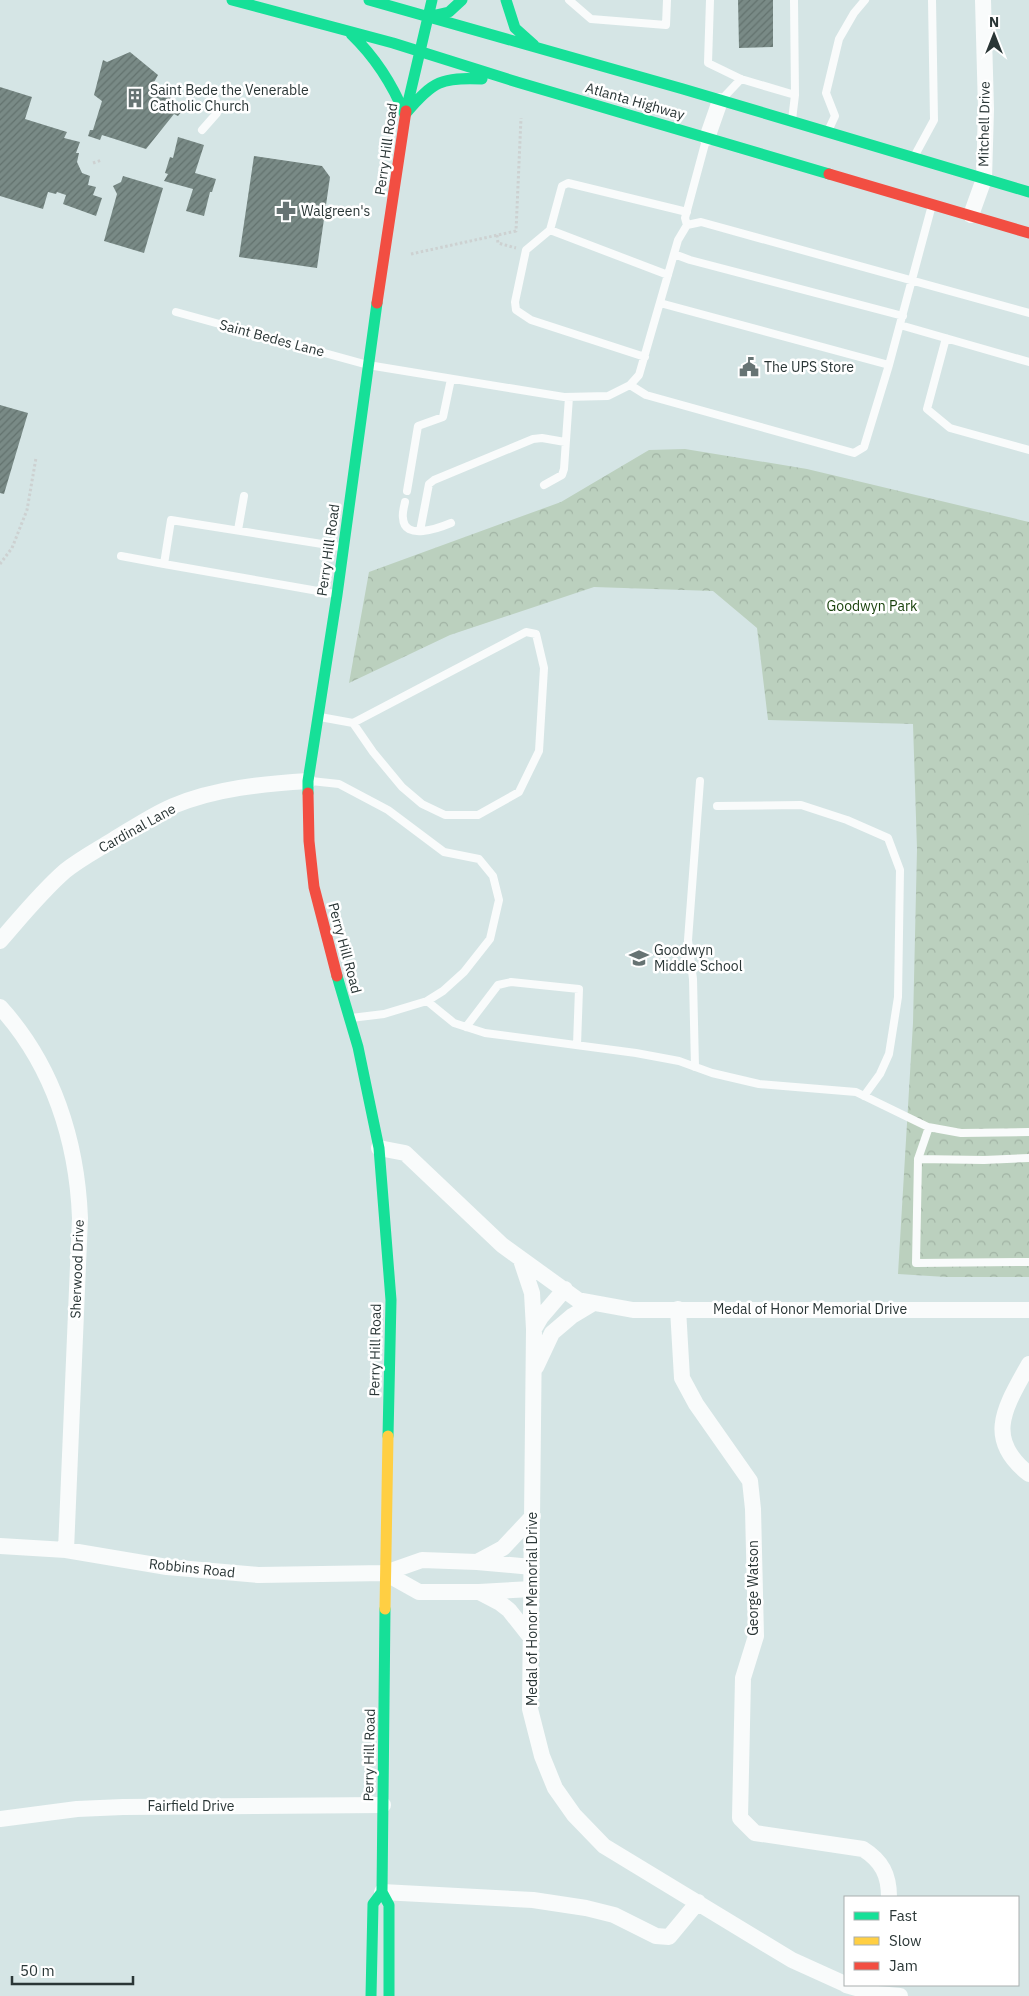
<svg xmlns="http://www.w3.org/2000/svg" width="1029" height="1996" font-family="'IBM Plex Sans',sans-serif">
<defs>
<pattern id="park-crowns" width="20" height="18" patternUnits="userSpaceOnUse" patternTransform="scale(1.25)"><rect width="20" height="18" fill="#bbd0be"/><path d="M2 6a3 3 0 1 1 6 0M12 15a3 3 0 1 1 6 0" fill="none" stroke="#a1b3a4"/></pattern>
<pattern id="building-hatch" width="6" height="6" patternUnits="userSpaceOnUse" patternTransform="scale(1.25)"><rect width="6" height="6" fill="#798a86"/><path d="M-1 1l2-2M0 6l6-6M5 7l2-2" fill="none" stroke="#63726e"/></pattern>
</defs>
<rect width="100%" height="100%" fill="#d5e5e5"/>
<path fill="url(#park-crowns)" d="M685,449l122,20 222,53v755h-83l-48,-3 15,-251 4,-174 -4,-125 -145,-4 -11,-92 -44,-37 -119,-4 -144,48 -101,48 20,-111 192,-70 88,-52z"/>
<path fill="#bbd0be" d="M1029,814v54l-10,-52z"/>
<path fill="url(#building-hatch)" d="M738,0h35v47l-34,1z
M130,52l28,23 -5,9 25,19 3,-2 5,5 -8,10 -4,-2 -28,35 -44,-14 -2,5 -12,-4 2,-6h3l9,-29 -8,-6 9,-35 4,2z
M0,87l32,10 -7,22 42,13 -3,6 16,4 -4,11h3l-2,9 5,11 8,3 -2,9 8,2 -3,8 9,3 -6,18 -33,-12 3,-9 -9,-3 -1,2 -8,-2 -5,17 -43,-13z
M178,137l26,8 -9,28 21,6 -4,13h-2l-6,24 -18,-5 7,-22 -29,-8 4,-7 -3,-1 5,-16 3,1z
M254,156l68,10 8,11 -13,91 -78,-11z
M123,176l40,12 -19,65 -40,-12 13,-47 -4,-8 8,-4z
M0,405l28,8 -24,81 -4,-1z"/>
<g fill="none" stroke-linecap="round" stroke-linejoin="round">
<path stroke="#cdd1d1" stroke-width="3" stroke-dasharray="2.5 2.5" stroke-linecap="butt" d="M93,163l9,-3
M497,235l1,8 18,5
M411,254l105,-23 5,-113
M0,564l12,-16 15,-38 9,-52"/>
<path stroke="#f9fbfb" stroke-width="8" d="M569,0l22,19 75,6 1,-25
M710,0l-2,63 33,16 54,16 -1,-95
M723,98l18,-19
M792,120l3,-25
M202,130l15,-17 -1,-13
M828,131l7,-15 -9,-23 13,-54 15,-26 11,-13
M915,155l19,-35 -2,-120
M687,225l-2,-7 21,-78
M550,230l118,45
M674,254l16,6 213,56
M176,312l192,53 196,32 44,-1 22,-11 9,-10 39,-135 9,-15 14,-3 328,91
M900,325l129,37
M946,338l-19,71 23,19 79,22
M645,357l-114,-37 -15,-10 -1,-8 11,-52 24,-20 12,-44 6,-3 119,29
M889,365l43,-160
M630,385l16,10 208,58 10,-6 25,-82 -229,-62
M544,485l18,-10 2,-6 5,-72
M407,491l11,-65 25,-9 8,-38
M405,502c-1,5 -3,11 -2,16 1,23 36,10 48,5
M238,530l6,-34
M420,531l9,-47 5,-4 99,-41 9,-1 23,4
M121,556l43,8
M335,594l-171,-30 7,-44 170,27
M320,717l33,6 173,-91 10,2 8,34 -5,83 -20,41 -41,23h-33l-23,-11 -20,-17 -29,-35 -20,-29
M311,781l28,3 49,26 56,42 35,7 14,17 6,24 -9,39 -26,33 -21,19 -16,10 -43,13 -33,4
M717,806l84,-1 46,15 41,18 12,32 -2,127 -9,57 -9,20 -16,22
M427,1001l27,22 31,10 151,20 43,8 33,12 47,11 97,8 72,35 33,6 68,-1
M466,1027l32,-42 13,-3 68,7 -2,56
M695,1067l-2,-88 -5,-39 12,-159
M929,1127l-11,32 -2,104 113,-1
M918,1159l66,1 45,-2"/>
<path stroke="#f9fbfb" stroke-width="16" d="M707,138l13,-37
M971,215l13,-36 2,-70 -3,-109
M0,941c21,-24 41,-49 65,-70 15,-12 32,-21 48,-31 20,-12 39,-25 60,-34 43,-18 90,-22 135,-25
M0,1007c53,58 77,134 80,211l-14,332
M379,1148l26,5 97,92 76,55 55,10h396
M521,1260l11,33 2,36
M565,1289l-24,28 -7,12 -4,380 12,47 13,32 19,27 30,31 188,114 53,24
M678,1309l4,69 14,26 54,77 3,28 3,127 -13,42 -3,140 15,15 108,16c19,12 26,26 26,48
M1029,1364c-23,42 -46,74 0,110
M536,1367l16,-34 20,-17 20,-12
M0,1546l66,4 101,17 91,8 127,-2 37,-13 55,2 55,5
M477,1562l26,-14 30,-32
M385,1573l34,19h60l53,-3
M479,1592l21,11 9,7 23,29
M0,1819l77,-10 46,-2 260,-2
M382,1892l151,8 53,8 28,7 42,21 13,1 29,-35
M846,1985l31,9 23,2"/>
<path stroke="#16e098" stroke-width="11" d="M232,0l161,43 124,39 312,92
M369,0l314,89 346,103
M506,0l9,28 19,17
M427,17l22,-5 13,-12
M351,34c25,24 41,49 54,81
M406,111l26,-111
M407,112c26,-31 35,-35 75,-33
M308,793v-12l29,-186 40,-292
M337,976l21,71 21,101 12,152 -3,136
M385,1609l-3,283 7,13v91
M371,1996l2,-92 9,-12"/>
<path stroke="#ffcf43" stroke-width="11" d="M385,1609l3,-173"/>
<path stroke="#f24e42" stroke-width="11" d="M829,174l200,59
M377,303l29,-192
M308,793l1,48 5,46 23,89"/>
</g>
<defs>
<symbol id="building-bare" viewBox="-9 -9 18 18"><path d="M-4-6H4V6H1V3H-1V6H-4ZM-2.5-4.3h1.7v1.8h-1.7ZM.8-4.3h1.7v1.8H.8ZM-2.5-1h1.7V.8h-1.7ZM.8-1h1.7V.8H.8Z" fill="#667373" stroke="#fff" stroke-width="2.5" paint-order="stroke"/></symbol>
<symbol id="pharmacy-bare" viewBox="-9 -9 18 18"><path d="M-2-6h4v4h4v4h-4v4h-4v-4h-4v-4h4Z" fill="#667373" stroke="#fff" stroke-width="2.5" paint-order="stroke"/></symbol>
<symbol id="civic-bare" viewBox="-9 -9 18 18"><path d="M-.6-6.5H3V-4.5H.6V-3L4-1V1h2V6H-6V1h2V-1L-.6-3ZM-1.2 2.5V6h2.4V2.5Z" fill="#667373" stroke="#fff" stroke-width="2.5" paint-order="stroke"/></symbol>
<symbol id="school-bare" viewBox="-9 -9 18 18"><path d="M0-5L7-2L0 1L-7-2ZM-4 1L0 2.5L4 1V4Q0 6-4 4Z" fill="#667373" stroke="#fff" stroke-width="2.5" paint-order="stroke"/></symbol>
</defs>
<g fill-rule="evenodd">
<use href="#building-bare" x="121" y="84" width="28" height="28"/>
<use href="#pharmacy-bare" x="272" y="197" width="28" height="28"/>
<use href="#civic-bare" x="735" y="353" width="28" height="28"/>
<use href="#school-bare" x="625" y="944" width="28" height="28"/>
</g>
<g text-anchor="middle" stroke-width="5" stroke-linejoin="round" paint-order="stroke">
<g font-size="14" fill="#2a3636" stroke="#fff" text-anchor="start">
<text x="150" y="95">Saint Bede the Venerable<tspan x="150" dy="16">Catholic Church</tspan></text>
<text x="301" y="216">Walgreen's</text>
<text x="764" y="372">The UPS Store</text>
<text x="654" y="955">Goodwyn<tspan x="654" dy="16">Middle School</tspan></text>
</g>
<g font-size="14" fill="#2a3636" stroke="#fff">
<text transform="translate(635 101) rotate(16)" y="5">Atlanta Highway</text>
<text transform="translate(984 124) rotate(-89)" y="5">Mitchell Drive</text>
<text transform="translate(386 149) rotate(-82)" y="5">Perry Hill Road</text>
<text transform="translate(272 338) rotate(15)" y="5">Saint Bedes Lane</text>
<text transform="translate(328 550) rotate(-82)" y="5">Perry Hill Road</text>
<text transform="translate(137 828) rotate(-29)" y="5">Cardinal Lane</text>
<text transform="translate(345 948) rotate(75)" y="5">Perry Hill Road</text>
<text transform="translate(77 1269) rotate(-88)" y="5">Sherwood Drive</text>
<text x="810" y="1314">Medal of Honor Memorial Drive</text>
<text transform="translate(375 1350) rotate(-89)" y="5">Perry Hill Road</text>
<text transform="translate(192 1568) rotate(6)" y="5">Robbins Road</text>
<text transform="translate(753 1588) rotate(-90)" y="5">George Watson</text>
<text transform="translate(532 1609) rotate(-90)" y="5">Medal of Honor Memorial Drive</text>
<text transform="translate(369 1755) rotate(-89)" y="5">Perry Hill Road</text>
<text x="191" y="1811">Fairfield Drive</text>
</g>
<g font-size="14" fill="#19410c" stroke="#fff">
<text x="872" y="611">Goodwyn Park</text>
</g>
</g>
<rect x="844" y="1896" width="175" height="90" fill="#ffffff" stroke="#aaafaf"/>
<rect x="854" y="1912" width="25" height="8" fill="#16e098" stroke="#aaafaf"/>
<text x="889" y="1921" font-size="15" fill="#2a3636">Fast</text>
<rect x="854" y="1937" width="25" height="8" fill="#ffcf43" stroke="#aaafaf"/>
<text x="889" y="1946" font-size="15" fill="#2a3636">Slow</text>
<rect x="854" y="1962" width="25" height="8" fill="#f24e42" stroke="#aaafaf"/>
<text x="889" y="1971" font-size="15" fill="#2a3636">Jam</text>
<g transform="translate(994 35)" stroke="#ffffff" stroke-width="4" paint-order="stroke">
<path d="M0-4L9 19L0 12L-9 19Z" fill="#2a3636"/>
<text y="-8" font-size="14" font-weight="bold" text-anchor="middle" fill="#2a3636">N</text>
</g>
<path d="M12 1976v8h121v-8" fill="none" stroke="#2a3636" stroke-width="2.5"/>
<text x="20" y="1976" font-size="15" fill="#2a3636" stroke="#ffffff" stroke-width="4" paint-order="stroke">50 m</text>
</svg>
